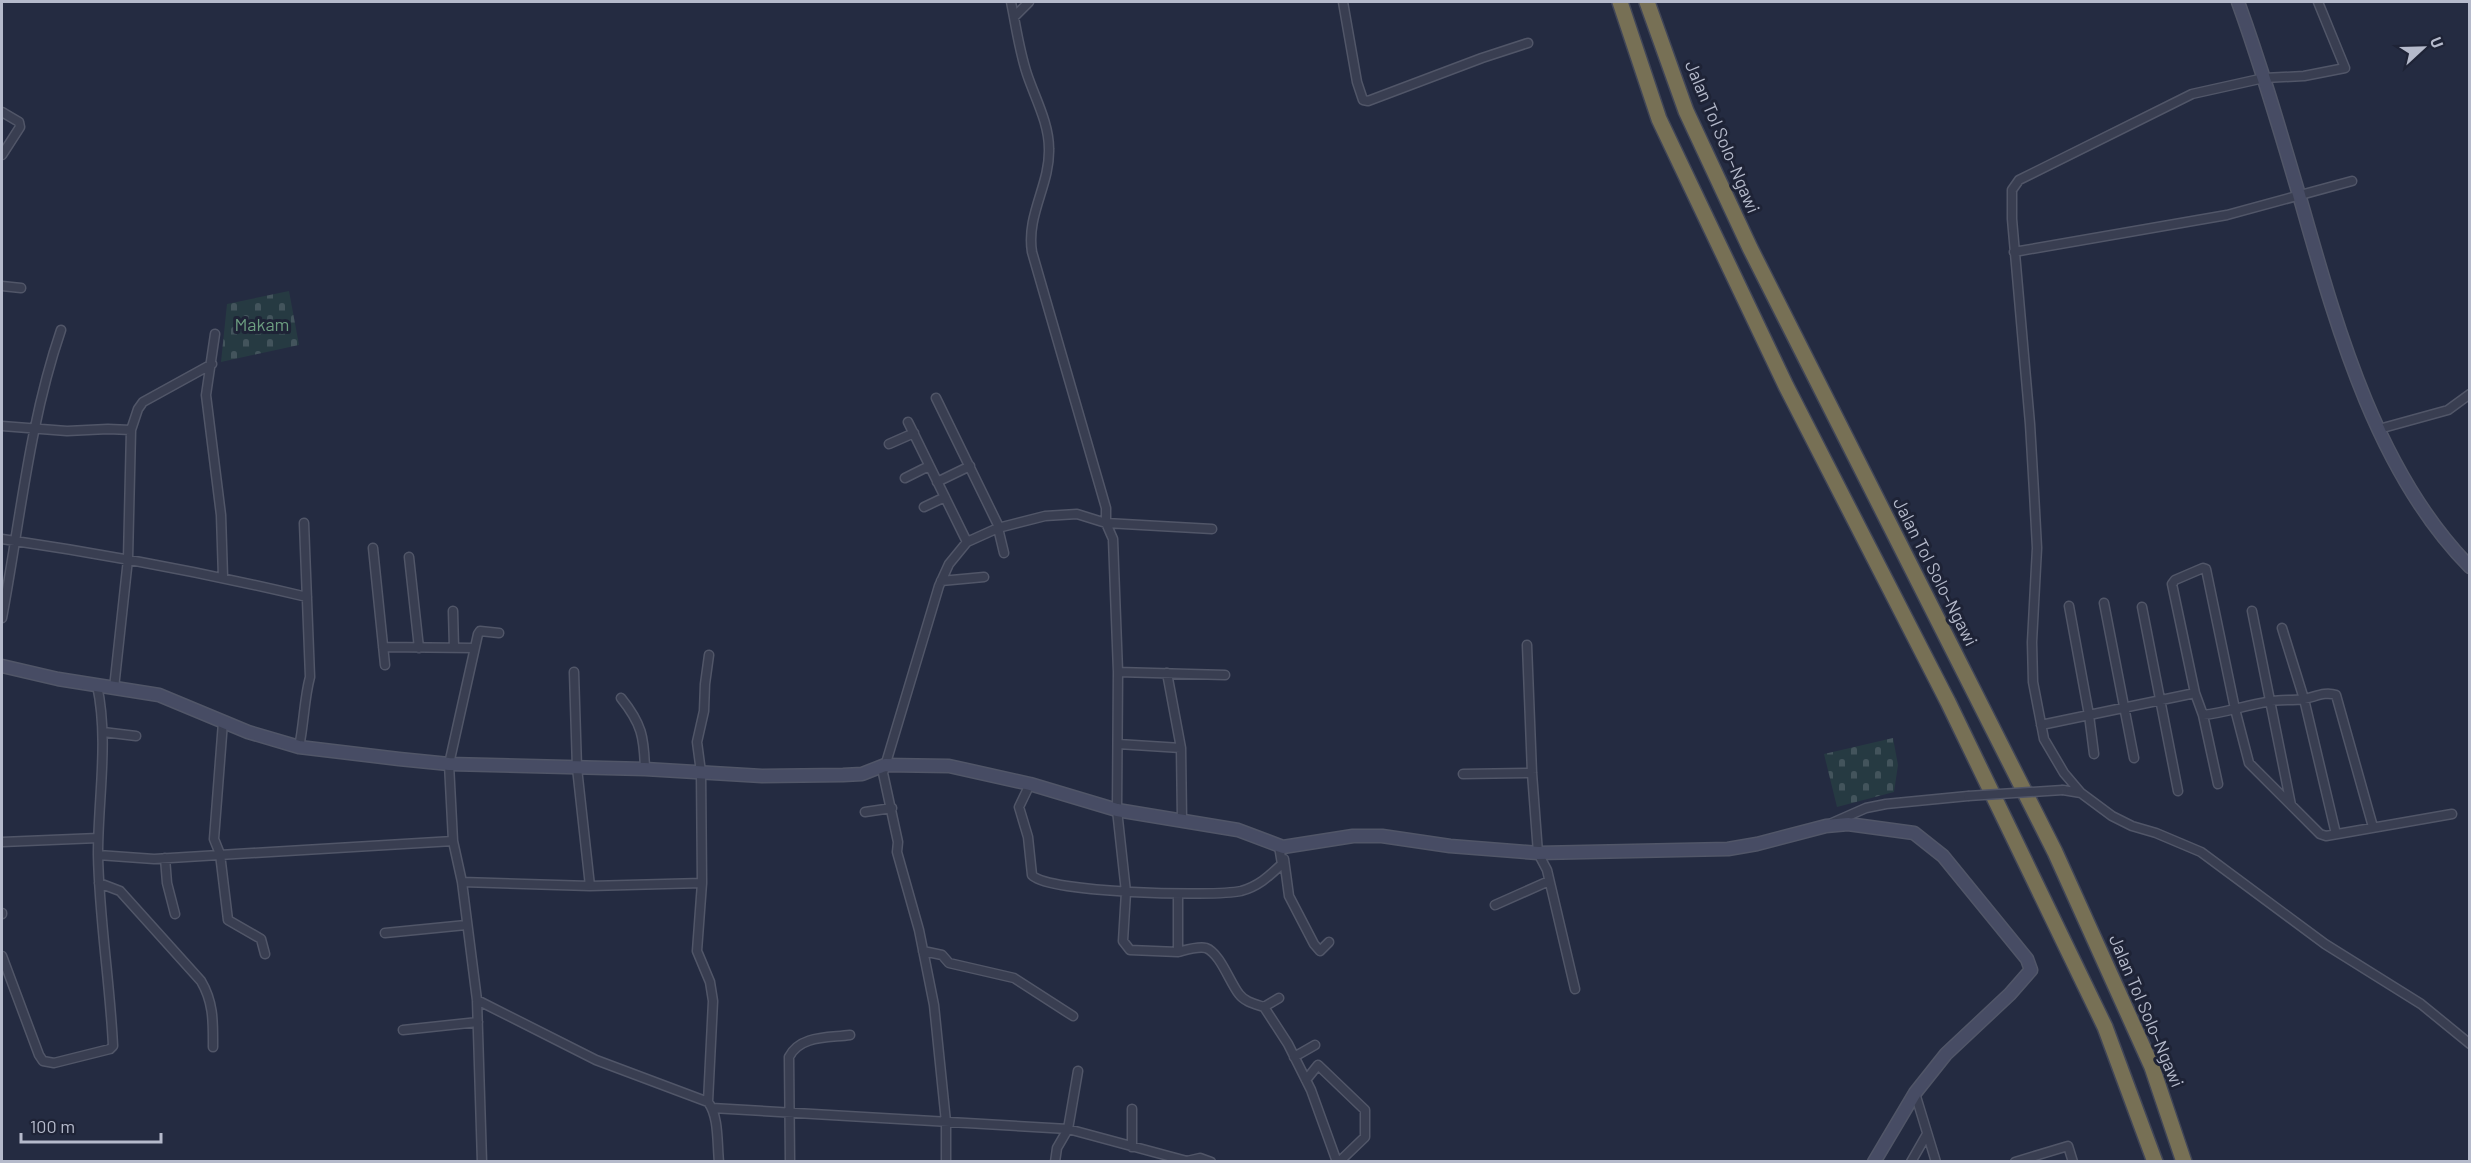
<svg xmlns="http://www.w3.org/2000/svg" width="2471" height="1163" font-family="Barlow,sans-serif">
<defs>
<pattern id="cemetery-stones" width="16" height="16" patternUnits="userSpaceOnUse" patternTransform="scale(1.5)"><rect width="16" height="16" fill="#263a42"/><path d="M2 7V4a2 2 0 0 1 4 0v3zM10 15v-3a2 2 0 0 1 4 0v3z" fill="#43545c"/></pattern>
</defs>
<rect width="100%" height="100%" fill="#242b41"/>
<path fill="url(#cemetery-stones)" d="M289,291l10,54 -78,17 6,-58z
M1893,738l5,27 -4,27 -57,15 -13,-53z"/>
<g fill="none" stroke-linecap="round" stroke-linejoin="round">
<defs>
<path id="street" d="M1011,2c5,24 8,48 16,72 8,24 22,49 22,75 1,36 -23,66 -17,103l74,256v15l7,16 5,133 -1,138 9,82 -3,49 7,9 48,2v-58
M1343,2l14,80 6,18 5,1 114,-43 46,-15
M1014,17l15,-15
M2,112l17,10 1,5 -18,28
M2014,252l213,-37 125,-34
M2,286l19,2
M215,334l-9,61 15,120 2,62
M936,398l63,129
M908,422l59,120
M2,426l65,5 41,-2 23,1 7,-21 5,-7 69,-38
M2379,429l69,-19 22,-16
M889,444l25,-11
M905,478l24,-12
M937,482l33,-16
M924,507l21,-10
M998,528l6,25
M2,539c102,15 204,34 305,58
M373,548l12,117
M409,557l10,91
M941,581l43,-4
M2104,603l30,155
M2069,606l20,109 5,39
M2142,607l36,184
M453,611l1,37
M2252,611l39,194
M2,618c18,-96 27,-195 59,-288
M2282,628l22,71 32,135
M1527,645l5,128 6,80 9,17 28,119
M383,647l91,1
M1118,672l107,3
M1167,673l14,75 1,71
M114,688l14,-129 3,-129
M621,698c21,26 23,39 24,71
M2203,715l15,69
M223,722l-9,117 6,15 8,66 33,19 4,15
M2041,725l154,-32
M103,732l33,4
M1118,744l63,4
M299,747c5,-23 5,-48 11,-70l-6,-154
M1463,774l69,-1
M1030,784l-11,23 9,30 4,38c15,18 182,22 209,16 18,-5 28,-15 41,-27l-3,-18
M2063,790l18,3 -17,-20 -20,-34 -11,-57 -1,-40 5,-94 -3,-56 -4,-68 -18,-205v-29l7,-10 173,-86 72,-16 40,-2 41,-8 -27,-66
M2081,793l31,23 20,10 24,7 45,19 124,92 96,60 49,40
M865,812l27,-4
M1832,823l34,-15 20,-4 82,-8
M2373,827l-37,-132c-11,-4 -21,2 -32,4 -12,2 -25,0 -37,3 -21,3 -42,11 -64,13l-8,-22 -23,-109 3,-4 28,-12 3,1 29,140 14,54 71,71 6,2 126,-22
M2,842l96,-4
M98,855l56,4 299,-18
M165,858l2,25 8,31
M1284,859l5,37 25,48 6,7 9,-9
M462,882l128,4 -13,-118 -3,-96
M99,883l21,8 81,90c13,22 12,42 12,66
M590,886l112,-3
M1495,905l54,-24
M2,913v1
M385,933l81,-8
M923,951l19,4 7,8 65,15 59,38
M1178,952c8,-2 20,-6 28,-4 14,5 24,35 33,46 6,8 16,10 25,13l24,37 23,46 26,72
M2,956l37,99 4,6 11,2 56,-14 3,-3c-3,-64 -14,-128 -15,-192 0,-56 11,-113 -1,-169
M477,1000l119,60 112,42c11,14 9,41 11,60
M1264,1007l15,-9
M403,1030l75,-8
M1294,1057l21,-12
M1306,1080l12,-15 47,45v27l-26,25
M1915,1093l21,69
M708,1102l5,-101 -3,-19 -13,-31 5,-68 -1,-111 -4,-30 7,-31 1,-27 4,-29
M712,1108l356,21 119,32 13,-3 11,4
M1132,1147v-38
M482,1162l-5,-162 -15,-118 -9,-41 -4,-77 29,-130 2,-3 19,2
M790,1162l-1,-105c11,-22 40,-19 61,-22
M946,1162v-40l-12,-117 -15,-75 -22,-78 1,-10 -15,-69 56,-187 10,-22 18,-22 31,-14 47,-12 32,-2 29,9 106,6
M1055,1162l2,-14 11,-19 10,-58
M1911,1162l16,-28
M2015,1162l53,-16 5,16"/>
<path id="secondary" d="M2238,2c24,66 44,135 64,203 35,123 75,268 168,362
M2,666l56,13 101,16 89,37 51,15 100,12 50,5 196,5 117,7 81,-1 19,-1 23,-9 64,1 81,18 87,26 121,20 45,17 70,-11h29l68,10 88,7 190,-4 29,-5 69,-18 22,-2 66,9 29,23 84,103 4,11 -21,24 -64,60 -31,39 -41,69"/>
<path id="highway" d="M1620,2l39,117 127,267 162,316 157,325 50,135
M1647,2l39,109 64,137 305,604 97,215 32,95"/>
</defs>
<use href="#street" stroke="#515668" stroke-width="11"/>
<use href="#secondary" stroke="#515668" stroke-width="15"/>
<use href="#highway" stroke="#414658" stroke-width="18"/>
<use href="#street" stroke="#393e51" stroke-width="8"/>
<use href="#secondary" stroke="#474c64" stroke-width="12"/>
<use href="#highway" stroke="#777055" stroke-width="15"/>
<defs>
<path id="street-bridge" d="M1968,796l95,-6"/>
</defs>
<use href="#street-bridge" stroke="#515668" stroke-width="11" stroke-linecap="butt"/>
<use href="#street-bridge" stroke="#393e51" stroke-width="8"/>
</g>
<g text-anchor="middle" stroke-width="6" stroke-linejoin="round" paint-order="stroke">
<g font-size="18" fill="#b5bacb" stroke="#1e2336">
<text transform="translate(1722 137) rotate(67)" y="6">Jalan Tol Solo–Ngawi</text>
<text transform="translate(1935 572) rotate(63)" y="6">Jalan Tol Solo–Ngawi</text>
<text transform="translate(2146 1011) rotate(67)" y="6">Jalan Tol Solo–Ngawi</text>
</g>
<g font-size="18" fill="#6c9d80" stroke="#1e2336">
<text x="262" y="331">Makam</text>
</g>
</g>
<rect width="2471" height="1163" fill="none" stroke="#b5bacb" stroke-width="6"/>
<g transform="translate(2423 48) rotate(68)" stroke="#1e2336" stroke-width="4.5" paint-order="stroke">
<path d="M0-4.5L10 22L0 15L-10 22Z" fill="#b5bacb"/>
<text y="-9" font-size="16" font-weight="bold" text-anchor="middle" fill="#b5bacb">U</text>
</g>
<path d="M21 1133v9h140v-9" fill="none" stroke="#b5bacb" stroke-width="3"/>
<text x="30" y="1133" font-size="18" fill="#b5bacb" stroke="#1e2336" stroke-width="4.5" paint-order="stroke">100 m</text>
</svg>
